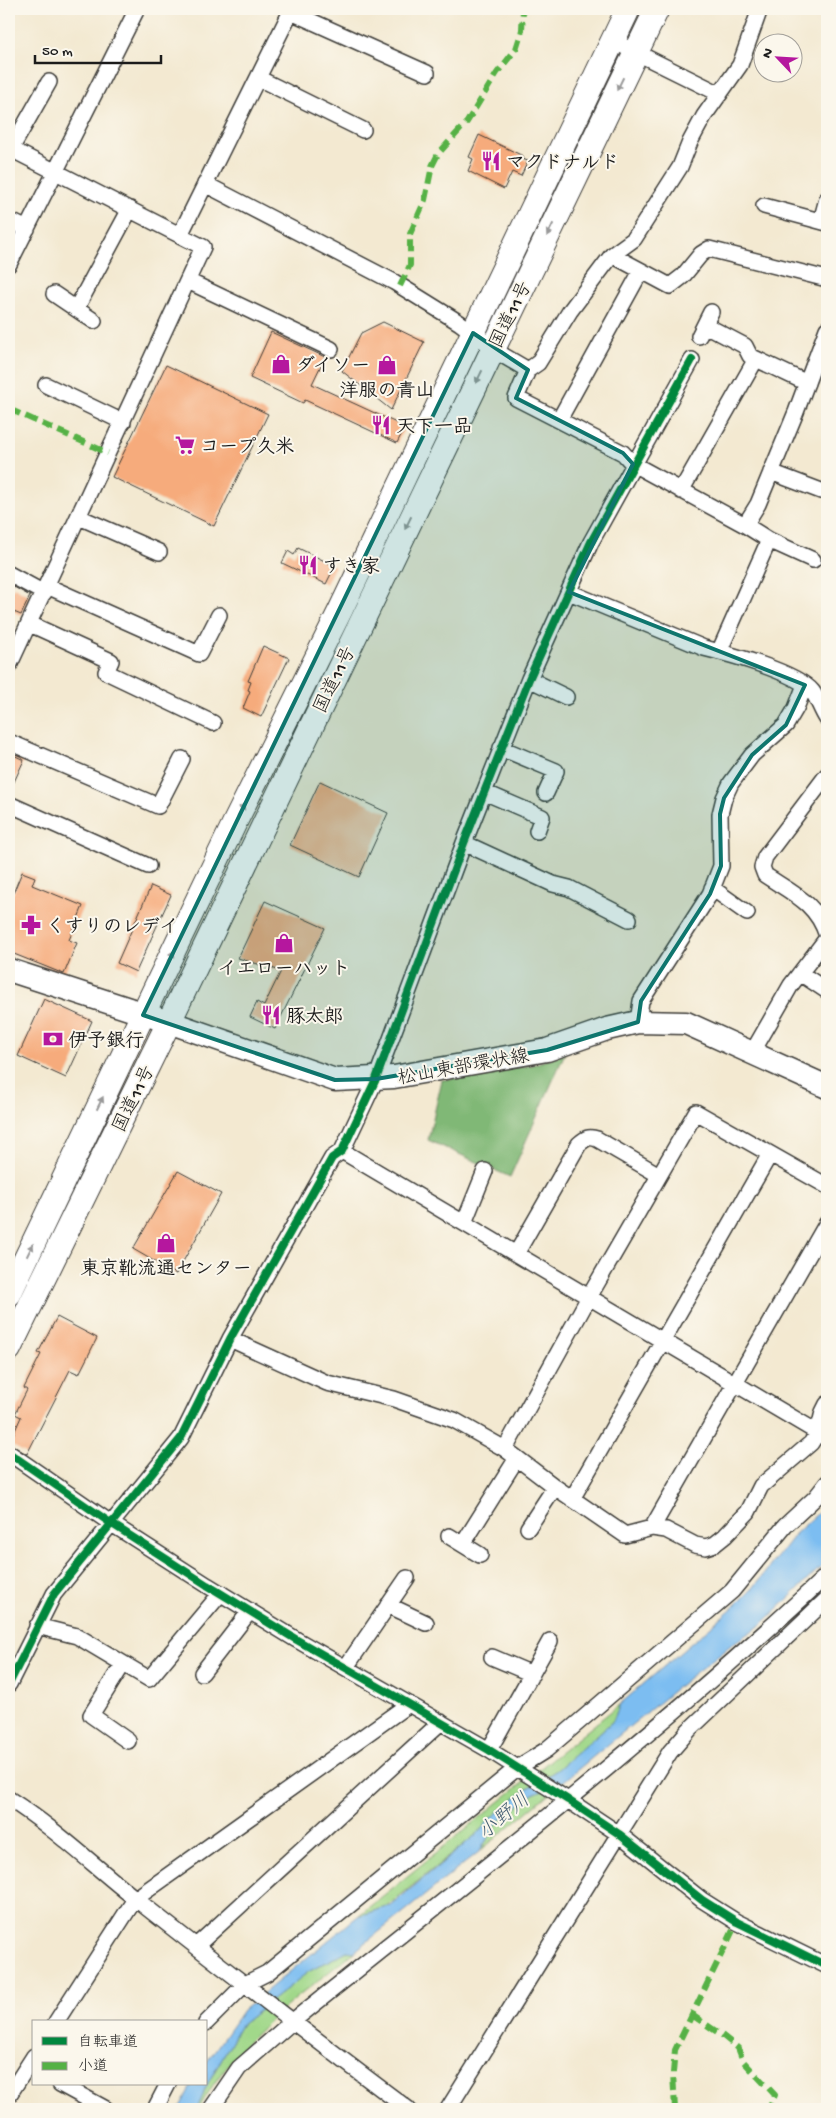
<svg xmlns="http://www.w3.org/2000/svg" width="836" height="2118" font-family="'Gochi Hand','Klee One',sans-serif">
<rect width="100%" height="100%" fill="#fbf7ec"/>
<filter id="ink" filterUnits="userSpaceOnUse"><feTurbulence type="fractalNoise" baseFrequency=".02" numOctaves="2"/><feDisplacementMap in="SourceGraphic" scale="10" xChannelSelector="R" yChannelSelector="G"/><feConvolveMatrix kernelMatrix="1 2 1 2 8 2 1 2 1" color-interpolation-filters="sRGB"/></filter>
<filter id="wash" filterUnits="userSpaceOnUse"><feTurbulence type="fractalNoise" baseFrequency=".0096" numOctaves="4" result="noise"/><feDisplacementMap in="SourceGraphic" scale="20" xChannelSelector="R" yChannelSelector="G"/><feGaussianBlur stdDeviation="1.12" result="paint"/><feColorMatrix in="noise" values="0 0 0 0 0 0 0 0 0 0 0 0 0 0 0 0 0 1.4 0 .05"/><feComposite in="paint" operator="in"/></filter>
<g filter="url(#wash)">
<rect width="100%" height="100%" fill="#f3e9d1"/>
<path fill="#a1d88a" stroke="#5e7a53" d="M620,1704l-7,17 -56,49 -29,18 -39,32 -11,13 -92,74 -28,9z
M564,1781l-84,70 17,-28 36,-29z
M347,1951l7,1c-57,46 -121,91 -155,157h-2l12,-28 32,-56 67,-53z"/>
<path fill="#80b876" stroke="#4e6a49" d="M565,1053l-55,124 -82,-37 14,-60 90,-15z"/>
<path fill="#7cbdf1" stroke="#4c6c86" d="M827,1505v56l-66,64 -26,17 -44,34 -127,105 -31,13 -36,29 -17,28 -126,101 -7,-1 -39,21 -67,53 -32,56 -12,28h-18l13,-25h14v-21l37,-53 115,-94 32,-10 88,-73 11,-13 39,-32 29,-18 56,-49 7,-17 117,-100 17,-17 40,-52z"/>
<g id="blocks">
<path fill="#f6ab7b" d="M479,135l44,21 -1,3 6,2 -7,15 -9,-4 -8,17 -36,-18 5,-12 -4,-2z
M383,322l41,20 -33,68 -49,-39 19,-38z
M271,332l54,25 -13,27 93,43 -8,16 -92,-43 -2,3 -53,-25z
M166,365l102,49 -54,112 -102,-49z
M298,548l37,18 -9,18 -44,-21 6,-12 6,4z
M9,587l4,2 1,-2 16,9 -9,19 -12,-5z
M263,646l26,12 -28,59 -18,-9 7,-17 -2,-1 3,-8 -3,-1z
M9,753l15,7 -15,33z
M320,781l68,32 -29,64 -69,-32z
M22,872l13,5 -3,8 51,21 -14,34 8,3 -13,31 -55,-22v-49z
M151,886l20,9 -35,77 -19,-9z
M265,901l60,27 -50,101 -25,-12 7,-15 7,4 17,-35 -43,-13z
M44,999l48,22 -26,57 -48,-22z
M178,1171l43,23 -45,80 -43,-25z
M57,1317l40,21 -18,36 -9,-4 -43,84 -18,-10 12,-27 -6,-3 12,-24 -3,-2 17,-34 -3,-1z"/>
</g>
</g>
<g filter="url(#ink)">
<use href="#blocks" fill-opacity="0" stroke="#3c3b37" stroke-width="1"/>
<g fill="none" stroke-linecap="round" stroke-linejoin="round">
<defs>
<path id="minor" d="M291,12l136,61
M613,41l107,53
M258,78l105,52
M9,148l194,99 -194,419
M11,149l38,-67
M205,184l189,98 66,41 44,33 24,14 -12,28 107,55 10,11 112,61 13,-21 38,-92 31,-83
M764,206l63,17
M9,220l18,9
M821,221l6,-22
M180,235l112,-226
M612,255l58,31 13,-10 18,-22 8,-5 118,30
M9,264l128,-255
M188,281l143,68
M54,294l40,27
M76,309l54,-100
M705,325l40,21 5,10 57,27
M699,336l12,-24
M528,370l10,-7 32,-52 42,-56 22,-16 46,-72 10,-25 14,-26 36,-51 20,-56
M46,385l77,37
M559,420l82,-149
M771,472l50,19
M681,491l75,-132
M79,517l80,35
M745,525l24,15 44,20
M9,574l35,19
M47,586l152,68 20,-39
M569,592l135,56c25,6 92,24 108,43 6,8 9,19 15,28
M30,624l81,37 -5,11 107,51
M719,652l50,-112
M529,679l37,18
M9,742l149,64 24,-47
M501,748l55,23 -10,22
M827,775l-62,82 -3,10 3,8c27,18 52,28 62,61
M484,792l58,25 -5,14
M9,804l139,62
M464,843l89,41 16,4 60,31
M712,888l35,25
M800,973l27,18
M638,1022l3,-21 69,-107 11,-28 -1,-52 4,-16 7,-15 21,-28 34,-30 10,-17 9,-23
M752,1053l39,-68 36,-47
M342,1151l485,287
M464,1223l21,-52
M516,1254l63,-110c7,-6 10,-8 18,-5l62,36
M230,1339l97,44 67,16 60,21 51,29 50,38 70,48 27,-7 14,2 29,15 11,2 9,-3 10,-8 23,-24 13,-26 50,-43 7,-11 5,-20 4,-8
M505,1449l84,-152 107,-185 131,74
M9,1453l103,71 95,61 90,55 192,110 79,50 51,34 83,66 35,22 90,44
M572,1499l198,-345
M528,1528l27,-41
M652,1528l175,-305
M449,1536l31,19
M463,1544l54,-86
M388,1605l38,18
M37,1626l40,10 72,43 72,-86
M492,1657l40,17
M123,1664l-32,51 37,26
M346,1667l61,-89
M202,1673l48,-62
M9,1684l45,-90 127,-156 49,-99 71,-126 31,-55 10,-7 34,-72 88,-236 65,-164 62,-137 101,-182
M489,1750l61,-109
M9,1799c46,29 86,68 128,101 90,71 180,141 271,209
M196,1946l245,-224
M56,2022l79,-123 274,-195
M206,2023l39,-39 22,-11 250,-205 29,-18 186,-159 53,-65 31,-29 11,-14
M60,2084l46,25
M9,2095l25,-39
M155,2109l13,-25
M211,2109l28,-41 54,-47c181,-145 365,-287 534,-446
M448,2109l222,-357 19,-22 138,-131"/>
<path id="primary" d="M9,970l160,52 166,58 59,-3 153,-27 60,-21 31,-7 48,1 141,64"/>
<path id="trunk" d="M9,1294l225,-470 106,-213 288,-602
M9,1349l160,-327 488,-1013"/>
</defs>
<use href="#minor" stroke="#3c3b37" stroke-width="18"/>
<use href="#primary" stroke="#3c3b37" stroke-width="25"/>
<use href="#trunk" stroke="#3c3b37" stroke-width="26"/>
<use href="#minor" stroke="#fff" stroke-width="15"/>
<use href="#primary" stroke="#fff" stroke-width="22"/>
<use href="#trunk" stroke="#fff" stroke-width="24"/>
<path stroke="#55b145" stroke-width="6" stroke-dasharray="12 6" stroke-linecap="butt" d="M400,286l10,-21v-31l15,-34 7,-34 6,-12 29,-32 30,-49 19,-24 6,-19 1,-21
M9,409l99,44
M692,2015l31,21 15,12 5,13 32,34 -6,14
M675,2109l-2,-36 2,-23 62,-128"/>
<defs>
<path id="cycleway" d="M9,1453l103,71 95,61 90,55 192,110 79,50 51,34 83,66 35,22 90,44
M9,1684l45,-90 127,-156 49,-99 71,-126 31,-55 10,-7 34,-72 88,-236 65,-164 62,-137 101,-182"/>
</defs>
<use href="#cycleway" stroke="#fbf7ec" stroke-width="11"/>
<use href="#cycleway" stroke="#00873e" stroke-width="8"/>
</g>
<defs><path id="oneway-solid" d="M-6-.8H1V-3.2L6.5 0L1 3.2V.8H-6Z" transform="scale(1.25)"/></defs>
<g fill="#999">
<use href="#oneway-solid" transform="translate(620 84) rotate(116)"/>
<use href="#oneway-solid" transform="translate(550 230) rotate(116)"/>
<use href="#oneway-solid" transform="translate(479 377) rotate(116)"/>
<use href="#oneway-solid" transform="translate(408 523) rotate(116)"/>
<use href="#oneway-solid" transform="translate(241 810) rotate(-64)"/>
<use href="#oneway-solid" transform="translate(171 957) rotate(-64)"/>
<use href="#oneway-solid" transform="translate(100 1103) rotate(-64)"/>
<use href="#oneway-solid" transform="translate(30 1250) rotate(-64)"/>
</g>
</g>
<path fill="#0f766e" fill-opacity="0.2" stroke="#0f766e" stroke-width="4" stroke-linejoin="round" d="M473,333l55,37 -12,28 107,55 10,11 -64,128 236,93 -19,40 -34,30 -28,43 -4,16 1,52 -11,28 -69,107 -3,21 -91,28 -171,29 -41,1 -192,-65z"/>
<defs>
<symbol id="restaurant-bare" viewBox="-9 -9 18 18"><path d="M-5-6h1v4h1v-4h1v4h1v-4h1v5L-1.5 .5V6h-2V.5L-5-1ZM5-6V6H3V1.5H1.5Q1.5-4 5-6Z" fill="#b5179e" stroke="#fbf7ec" stroke-width="2.5" paint-order="stroke"/></symbol>
<symbol id="shop-bare" viewBox="-9 -9 18 18"><path d="M-5-2.5h2.3a2.7 3.5 0 0 1 5.4 0H5L5.5 6h-11ZM-1.5-2.5h3a1.5 2.3 0 0 0-3 0Z" fill="#b5179e" stroke="#fbf7ec" stroke-width="2.5" paint-order="stroke"/></symbol>
<symbol id="supermarket-bare" viewBox="-9 -9 18 18"><path d="M-6-5.5h2.5l.6 2H6L4.5 2H-2.5L-4.4-4H-6ZM-1.5 3.2a1.3 1.3 0 1 0 .1 0ZM3 3.2a1.3 1.3 0 1 0 .1 0Z" fill="#b5179e" stroke="#fbf7ec" stroke-width="2.5" paint-order="stroke"/></symbol>
<symbol id="pharmacy-bare" viewBox="-9 -9 18 18"><path d="M-2-6h4v4h4v4h-4v4h-4v-4h-4v-4h4Z" fill="#b5179e" stroke="#fbf7ec" stroke-width="2.5" paint-order="stroke"/></symbol>
<symbol id="bank-bare" viewBox="-9 -9 18 18"><path d="M-6-4H6V4H-6ZM0-2.3a2.3 2.3 0 1 0 0 4.6a2.3 2.3 0 1 0 0-4.6Z" fill="#b5179e" stroke="#fbf7ec" stroke-width="2.5" paint-order="stroke"/></symbol>
</defs>
<g fill-rule="evenodd">
<use href="#restaurant-bare" x="477" y="147" width="28" height="28"/>
<use href="#shop-bare" x="267" y="350" width="28" height="28"/>
<use href="#shop-bare" x="373" y="351" width="28" height="28"/>
<use href="#restaurant-bare" x="367" y="411" width="28" height="28"/>
<use href="#supermarket-bare" x="171" y="431" width="28" height="28"/>
<use href="#restaurant-bare" x="294" y="551" width="28" height="28"/>
<use href="#pharmacy-bare" x="17" y="911" width="28" height="28"/>
<use href="#shop-bare" x="270" y="929" width="28" height="28"/>
<use href="#restaurant-bare" x="257" y="1001" width="28" height="28"/>
<use href="#bank-bare" x="39" y="1025" width="28" height="28"/>
<use href="#shop-bare" x="152" y="1229" width="28" height="28"/>
</g>
<g text-anchor="middle" stroke-width="4" stroke-linejoin="round" paint-order="stroke">
<g font-size="19" font-weight="bold" fill="#1c1c1c" stroke="#fbf7ec" text-anchor="start">
<text x="506" y="168">マクドナルド</text>
<text x="296" y="371">ダイソー</text>
<text x="387" y="396" text-anchor="middle">洋服の青山</text>
<text x="396" y="432">天下一品</text>
<text x="200" y="452">コープ久米</text>
<text x="323" y="572">すき家</text>
<text x="46" y="932">くすりのレデイ</text>
<text x="284" y="974" text-anchor="middle">イエローハット</text>
<text x="286" y="1022">豚太郎</text>
<text x="68" y="1046">伊予銀行</text>
<text x="166" y="1274" text-anchor="middle">東京靴流通センター</text>
</g>
<g font-size="19" fill="#1c1c1c" stroke="#fbf7ec">
<text transform="translate(509 314) rotate(-64)" y="7">国道11号</text>
<text transform="translate(333 679) rotate(-64)" y="7">国道11号</text>
<text transform="translate(463 1065) rotate(-10)" y="7">松山東部環状線</text>
<text transform="translate(132 1098) rotate(-64)" y="7">国道11号</text>
</g>
<g font-size="20" font-style="italic" fill="#425c71" stroke="#fbf7ec">
<text transform="translate(503 1815) rotate(-40)" y="7">小野川</text>
</g>
</g>
<rect width="836" height="2118" fill="none" stroke="#fbf7ec" stroke-width="30"/>
<rect x="32" y="2020" width="175" height="65" fill="#fbf7ec" stroke="#a29f99"/>
<rect x="42" y="2037" width="25" height="8" fill="#00873e" stroke="#a29f99"/>
<text x="78" y="2046" font-size="15" fill="#1c1c1c">自転車道</text>
<rect x="42" y="2062" width="25" height="8" fill="#55b145" stroke="#a29f99"/>
<text x="78" y="2070" font-size="15" fill="#1c1c1c">小道</text>
<g transform="translate(778 58) rotate(295)"><circle r="24" fill="#fbf7ec" stroke="#a29f99"/>
<path d="M0-4L9 19L0 12L-9 19Z" fill="#b5179e"/>
<text y="-8" font-size="14" font-weight="bold" text-anchor="middle" fill="#1c1c1c">N</text>
</g>
<path d="M35 55v8h126v-8" fill="none" stroke="#1c1c1c" stroke-width="2.5"/>
<text x="42" y="55" font-size="15" fill="#1c1c1c" stroke="#fbf7ec" stroke-width="4" paint-order="stroke">50 m</text>
</svg>
